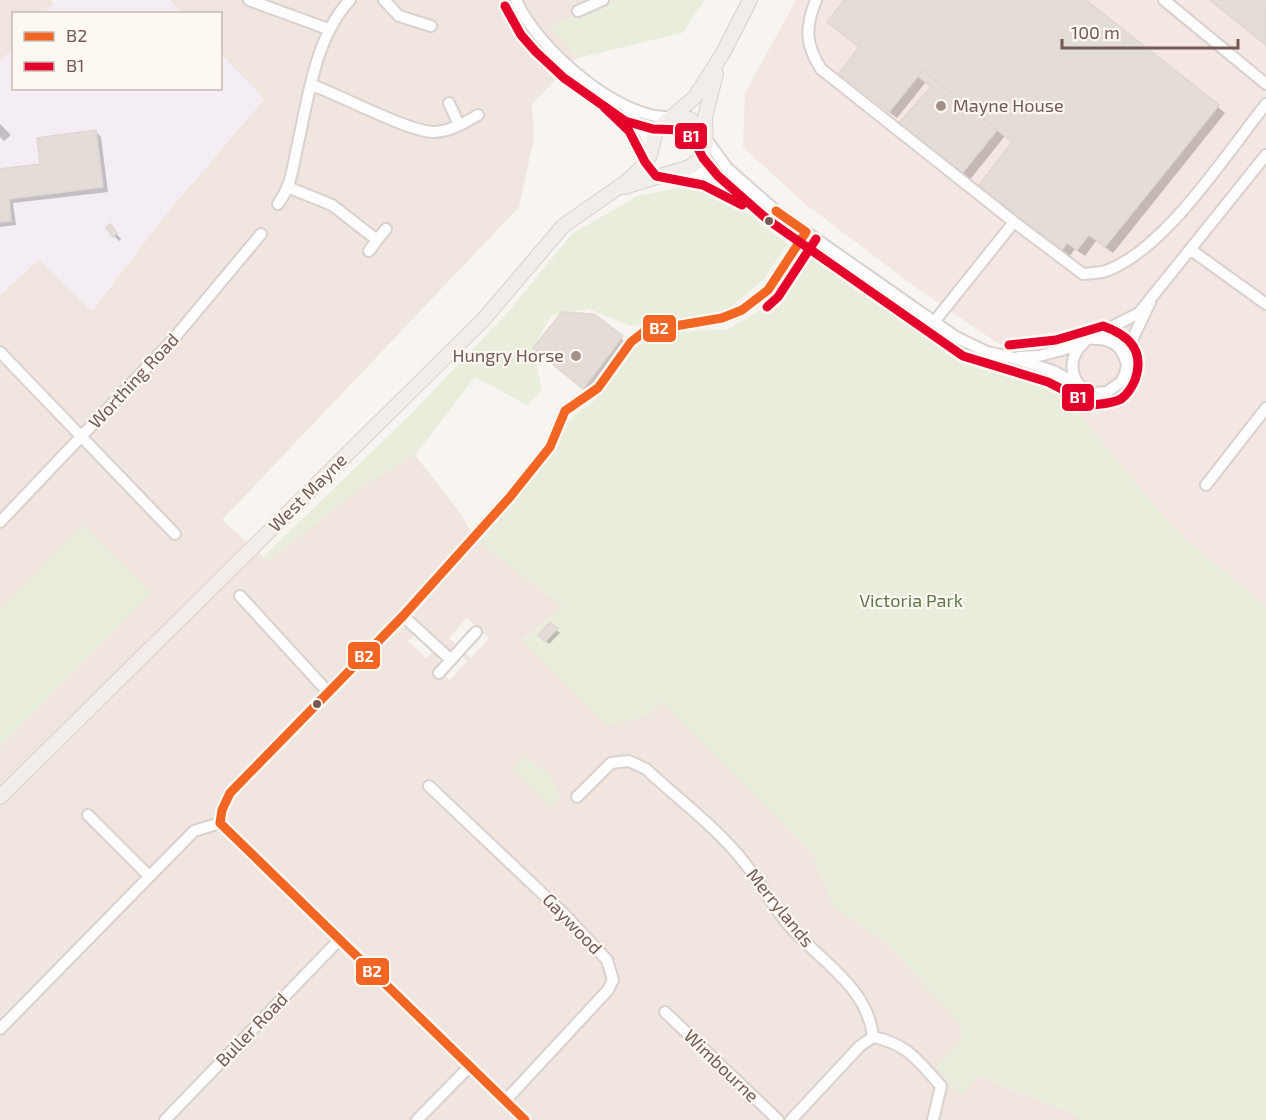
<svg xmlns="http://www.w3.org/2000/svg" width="1266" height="1120" font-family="'Exo 2',sans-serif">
<rect width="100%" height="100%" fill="#f8f4f0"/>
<path fill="#f0e6df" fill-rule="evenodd" d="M0,0h52l1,4 -8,9 -31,1 -1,34 -13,14z
M169,0h447l-66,26 27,32 -45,46 2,34 -15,69 -297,313 46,41 100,-79 47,-27 44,56 15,26 89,70 -40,33 139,61 150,152 22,54 52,35 75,83v17l-25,26 25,26 15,-19 103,41v4h-1079v-373l151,-155 -151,18v-315l39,-36 53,52 74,-97 98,-115 -43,-45 -1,-40 -38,-1zM414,611l2,10 27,26 7,2 7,-4 -8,-7 18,-20 22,20 -18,20 -7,-6 -3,3 6,6 -17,19 -14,-12 3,-7 -2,-7 -4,-3 -7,7 -18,-17 7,-7 -8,-6 -9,-1z"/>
<path fill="#f4e6e2" d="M796,0h470v606l-92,-77 -125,-151 -131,-89 -114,-86 -61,-56 2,-54z"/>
<path fill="#f4eef4" d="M57,0h112l13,13 -137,1z
M13,48l1,40h206l1,-34 43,45 -98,115 -75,97 -52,-52 -39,36v-233z"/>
<path fill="#e8eddc" d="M616,0h88l-22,33 -105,25 -27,-32z
M677,188l44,6 67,50 -26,37 -38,32 -94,13 -41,-17 -38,7 -18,32 9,42 -15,15 -52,-28 -60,78 -47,27 -100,79 -6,-3 151,-146 95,-100 64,-78 65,-38z
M808,253l154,102 87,23 125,151 92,77v514h-187v-4l-102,-41 -16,20 -25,-27 25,-26v-17l-75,-83 -52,-35 -22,-54 -150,-151 -16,15 -39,8 -84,-84 39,-35 -85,-66 98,-125 23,-17 42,-56 11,-8 78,-5 38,-23z
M82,526l69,66 -151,155v-137z
M526,757l26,21 7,21 -8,8 -38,-38z"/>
<path fill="#0003" d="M845,0h239l141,113 -112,140 -17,-12 -11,15 -10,-7 -6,8 -81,-65 25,-50 -8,-6 -37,46 -70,-56 34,-39 -6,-5 -29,36 -49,-38 12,-32z
M0,124l11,11 -7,6 -4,-4z
M96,132l5,5 7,55 -95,11 3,22 -16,2v-57l42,-5z
M115,232l6,7 -2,2 -5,-5z
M593,315l36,30 -39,50 -47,-40z
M550,624l10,9 -11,11 -9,-9z"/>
<path fill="#e4dcd7" stroke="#e0d7d3" stroke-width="1.5" d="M844,0h242l133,105 -114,142 -16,-12 -12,15 -10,-7 -6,8 -82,-66 33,-43 -89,-72 -34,42 -50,-39 20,-26 -32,-25z
M1210,0h56v45z
M923,70l74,60 -37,46 -64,-50 35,-39 -13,-11z
M96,130l7,57 -94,12 2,22 -11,1v-53l40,-5 -3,-26z
M110,224l7,9 -4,4 -7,-9z
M562,312l32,2 29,22 -40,53 -50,-41z
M550,622l8,6 -13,14 -7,-7z"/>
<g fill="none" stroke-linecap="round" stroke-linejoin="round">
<defs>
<path id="minor" d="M249,0l79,29
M384,0l15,16 32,10
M516,0c20,47 103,121 156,117
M816,0c-11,28 -11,44 5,69l193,153 69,52c7,-1 17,-1 23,-3 60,-22 120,-117 160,-167
M1164,0l102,84
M578,11l25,-11
M312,85c28,10 99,48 123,47 16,-1 29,-9 43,-17
M449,103l10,22
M628,110l17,24 7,14
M706,139l21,29 49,43 180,126 31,15 23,5 43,14 41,22 13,-1 14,-10 4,-8 8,-36 17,-36
M683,169l24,5 48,25
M290,188l42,17 45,35 -8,11
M278,204c14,-20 14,-34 19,-56 11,-49 18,-111 53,-148
M377,240l9,-11
M1191,250l75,54
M934,322l80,-100
M1094,339c17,-1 28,7 32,23
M0,352l175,182
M1019,357l20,-1 34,-9 66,-34 127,-158
M1080,386c-11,-13 -10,-31 3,-42
M1206,485l60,-77
M0,522l170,-179 91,-109
M240,596l88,96
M403,616l48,44
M439,673l37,-41
M429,786l135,128 43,46 6,20 -5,10 -103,111
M577,797l34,-34 18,-2 17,8c31,29 66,55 93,87 18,21 31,46 48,67 31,37 81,63 86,114l-13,9 -69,74
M88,815l60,60
M220,823l2,-13 8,-17 173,-177 107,-119 40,-50 15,-36 33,-23 33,-46 14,-11 77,-13 20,-8 26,-20 38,-58
M220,823l305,297
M665,1012l113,108
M0,1029l194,-198 26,-8
M873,1037c35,7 45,24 68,49l-8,34
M165,1120l174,-180
M417,1120l53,-54"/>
<path id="major" d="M672,117l18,2 15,19
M624,187l66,-20 12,-10 4,-13 -1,-27 11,-43
M0,797l484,-478 79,-93 63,-44 17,-16 7,-11 6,-25 39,-33 28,-44 27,-53"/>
</defs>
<use href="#minor" stroke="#d8d1ce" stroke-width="14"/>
<use href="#major" stroke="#d9d0cd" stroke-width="16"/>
<use href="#minor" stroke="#fefdfd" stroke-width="10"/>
<use href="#major" stroke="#f2ede8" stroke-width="14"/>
<defs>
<path id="bus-1" d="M220,823l2,-13 8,-17 173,-177 107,-119 40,-50 15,-36 33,-23 33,-46 14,-11 77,-13 20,-8 26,-20 38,-58 -30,-21
M220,823l305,297"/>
<path id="bus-2" d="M505,6l16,29 15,17 28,26 61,43 28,8 31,1 8,7 11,21 15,18 50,44 195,136 85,26 45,23c8,-1 21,-2 28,-6 7,-5 11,-12 14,-19 10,-29 -6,-45 -32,-54l-47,14 -47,5
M604,107l25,24 16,31 11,14 47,9 39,20
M767,307l11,-10 38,-58"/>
</defs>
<use href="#bus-1" stroke="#fef8f3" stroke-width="14"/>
<use href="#bus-2" stroke="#fef8f3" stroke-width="14"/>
<use href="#bus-1" stroke="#f26522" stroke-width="9"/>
<use href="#bus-2" stroke="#e4002b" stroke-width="9"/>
</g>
<g fill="#a29089" stroke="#fef8f3" stroke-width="2">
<circle cx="941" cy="106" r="6"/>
<circle cx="576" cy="356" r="6"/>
</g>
<g fill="#745a52" stroke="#fef8f3" stroke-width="2">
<circle cx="769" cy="221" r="5"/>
<circle cx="317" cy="704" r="5"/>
</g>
<g text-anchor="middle" stroke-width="4.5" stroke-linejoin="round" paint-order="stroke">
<g font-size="18" fill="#745a52" stroke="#fef8f3" text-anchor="start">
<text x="953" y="112">Mayne House</text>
<text x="564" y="362" text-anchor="end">Hungry Horse</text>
</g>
<g font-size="18" fill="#745a52" stroke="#fef8f3">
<text transform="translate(134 381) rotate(-47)" y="6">Worthing Road</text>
<text transform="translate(308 493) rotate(-45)" y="6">West Mayne</text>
<text transform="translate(780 908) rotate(51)" y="6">Merrylands</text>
<text transform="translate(572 924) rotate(46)" y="6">Gaywood</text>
<text transform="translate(252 1030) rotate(-46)" y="6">Buller Road</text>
<text transform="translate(721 1066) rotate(44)" y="6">Wimbourne</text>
</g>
<g font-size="18" fill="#5e784b" stroke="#fef8f3">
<text x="911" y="607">Victoria Park</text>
</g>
</g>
<g stroke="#fef8f3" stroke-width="2">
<rect x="674" y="122" width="34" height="28" rx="6" fill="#e4002b"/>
<rect x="642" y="314" width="35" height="29" rx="6" fill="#f26522"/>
<rect x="1061" y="383" width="34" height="29" rx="6" fill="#e4002b"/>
<rect x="347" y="641" width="34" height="29" rx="6" fill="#f26522"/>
<rect x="355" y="957" width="35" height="29" rx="6" fill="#f26522"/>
</g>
<g font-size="16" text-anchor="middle" font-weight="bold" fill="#fff">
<text x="691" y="142">B1</text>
<text x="659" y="334">B2</text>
<text x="1078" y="403">B1</text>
<text x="364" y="662">B2</text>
<text x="372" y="977">B2</text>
</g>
<rect x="12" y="12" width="210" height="78" fill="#fef8f3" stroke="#c7b9b3" stroke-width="1.5"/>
<rect x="24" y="32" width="30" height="9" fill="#f26522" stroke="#c7b9b3" stroke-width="1.5"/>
<text x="66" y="42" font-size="18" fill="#745a52">B2</text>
<rect x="24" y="62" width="30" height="9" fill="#e4002b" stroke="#c7b9b3" stroke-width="1.5"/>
<text x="66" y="72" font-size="18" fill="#745a52">B1</text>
<path d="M1062 39v9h176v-9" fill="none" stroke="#745a52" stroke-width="3"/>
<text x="1071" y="39" font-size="18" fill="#745a52" stroke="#fef8f3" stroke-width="4.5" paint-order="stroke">100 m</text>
</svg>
